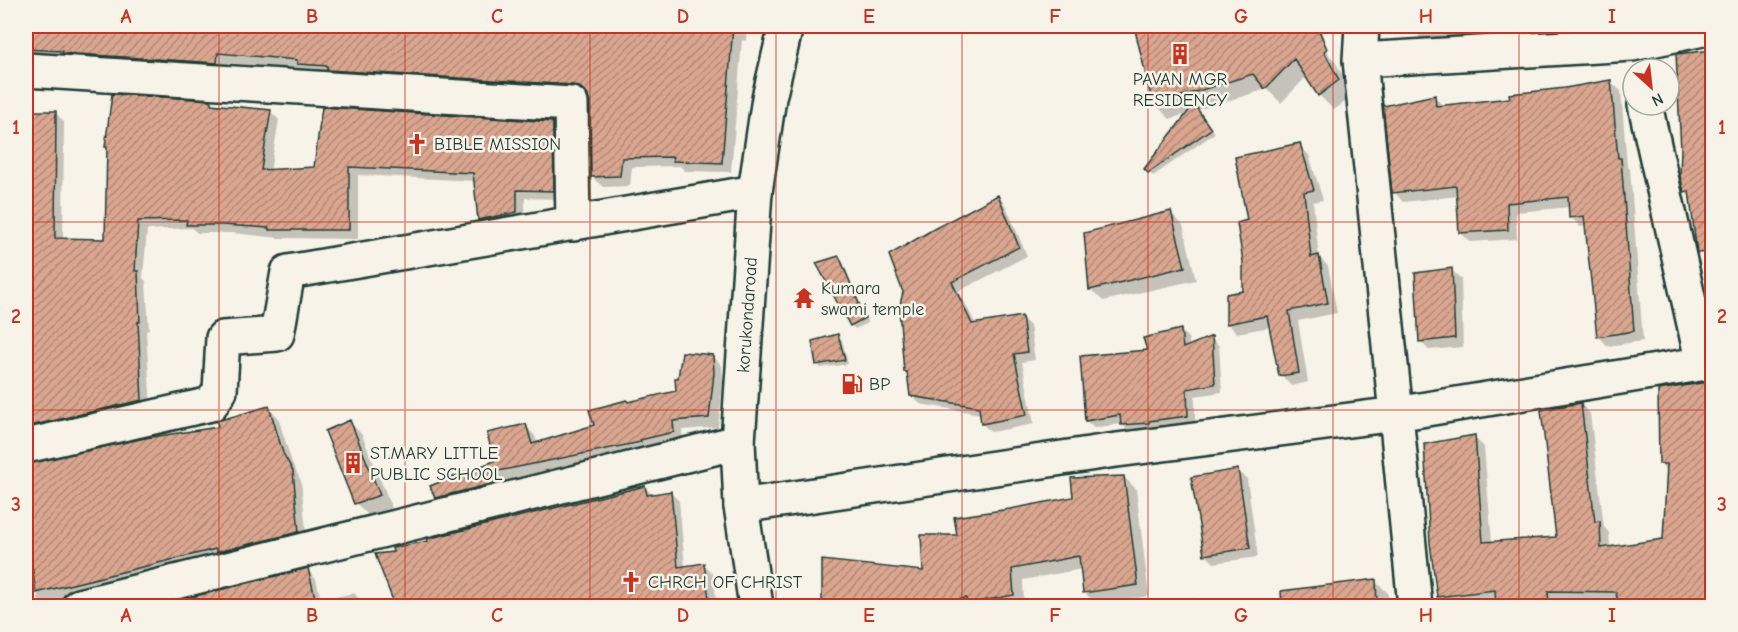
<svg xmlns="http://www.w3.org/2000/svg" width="1738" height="632" font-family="'Comic Neue',sans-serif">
<defs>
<pattern id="building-hatch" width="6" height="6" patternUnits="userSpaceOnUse" patternTransform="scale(1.5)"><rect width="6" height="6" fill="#dba690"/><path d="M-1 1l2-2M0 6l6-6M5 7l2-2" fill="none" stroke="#b18876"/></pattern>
</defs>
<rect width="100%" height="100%" fill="#f7f3e8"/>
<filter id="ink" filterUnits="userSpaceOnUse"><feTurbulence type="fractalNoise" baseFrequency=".0167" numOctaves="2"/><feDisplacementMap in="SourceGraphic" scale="12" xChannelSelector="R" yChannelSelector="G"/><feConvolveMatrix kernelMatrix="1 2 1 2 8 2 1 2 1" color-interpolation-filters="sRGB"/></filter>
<g filter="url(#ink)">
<path fill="#0003" d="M26,26h721l-1,15 -4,-1 -11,132 -46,-1 -5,-5 -48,1 -2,19 -27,1 -11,-10 -1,-74 -2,-6 -5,-2 -275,-21 -4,-5 -77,-6 -2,10 -200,-16z
M1135,26h185l9,29 6,6 18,35 -19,14 -15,-15 -12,-19 -26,27 -14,-14 -69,21 17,23 -62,43 -7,-7 43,-56 -19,6 -15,-15z
M1417,26h78l-68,19 -8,-8z
M1571,26h50l1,9 -40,2z
M1712,52v253l-2,-3 -5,-58 -13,-46 -7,-7z
M1611,82l10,9 6,75 3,3 13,172 -35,5 -9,-9 -13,-111 -6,1 -9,-10 -1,-10 -54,5 1,27 -47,3 -10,-10 -2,-36 -55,6 -9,-10 41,-95 9,10 67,-8z
M211,102l4,4 55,5 9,9 -9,51 45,-2 237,-46 9,9 1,67 -37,-1v22l-36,9 -9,-9 -4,-39 -118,-6v64l-79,-1 -47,-5h-35l-5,-5 -45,2 -4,48 3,3 3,49 -3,1 5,78 -116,26 -9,-9v-314l30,1 8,9 -1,118 43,1z
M1299,145l10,10 14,45 -10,2 6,55 9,9 9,47 -39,8 10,61 -17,4 -10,-11 -11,-48 -33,6 -10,-10 17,-31 5,-71z
M998,197l8,9 21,50 -68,35 17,34 45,-8 9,9 5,34 -13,2 12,62 -43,8 -9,-8 -1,-10 -61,-10 -8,-9 -3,-20 -3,-3 -5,-63z
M1170,212l13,13 13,55 -93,21 -13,-12z
M838,257l5,5 25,61 -13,6 -4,-4z
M1452,270l9,9 2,68 -34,3 -9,-9z
M1181,331l8,8v8l22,-9 8,8 3,46 -27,4v27l-65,10 -8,-9 -28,4 -8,-7 63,-70z
M838,336l4,4 6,24 -27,4 -4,-4z
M713,356l9,10 1,17 -5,44 -36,3 1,12 -33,9 -144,29 2,11 -62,16 -10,-10 60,-35 30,-36 9,10 3,8 58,-18 33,-23 48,-11 3,-13z
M1707,384l5,5v217h-93v-5l-62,-1v6h-117l-9,-63 43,-106 10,10 8,96 65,-4 24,-135 9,10 14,113 5,6 1,15 55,-8 3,-68 -8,-8z
M269,408l9,9 14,46 9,18 6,60 -236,65h-32l-6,-46 -7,-9v-78l194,-45z
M350,422l12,13 30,73 -24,7 -12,-12z
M1238,470l9,9 11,78 -44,6 -8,-8z
M1124,477l12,12 13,107 -52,9 -12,-12 -3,-24 -59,11 1,26h-201l1,-45 101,12 33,-37 116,-38z
M645,487l8,9 18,-3 8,8 6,66 19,-2 9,9 4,32h-330l8,-3v-50l34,-11z
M307,570l9,9 5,21 33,-7 11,13h-204z
M1375,581l13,12v13h-63l-2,-19z
M1195,598l8,8h-59v-1z"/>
<path fill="url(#building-hatch)" stroke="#1f3d34" stroke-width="1.5" d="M26,26h707l-11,137 -49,-2v-4l-51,1 -2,18 -29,1 -1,-74 -3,-9 -6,-6 -8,-3 -246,-15v-4l-30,-2v-4l-79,-7 -1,10 -155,-10v-2l-36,-2z
M1134,26h183l10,23 -3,2 15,29 -21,16 -24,-37 -29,30 -12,-15 -100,31z
M1713,50v202l-16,1 -8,-62 -5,1 -4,-16 1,-26 -5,-96z
M1611,80l7,78h3l13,173 -37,6 -13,-121 -15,2 -1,-21 -61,6 1,27 -49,3 -3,-47 -64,7 -9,-87 52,-11 1,11 74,-8 -1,-4 56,-6z
M112,94l99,6v4l60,6 -10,60 53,-3 8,-60 231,15 1,69 -37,-1v22l-39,8 -5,-47 -124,-6v63h-80v-2l-47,-3h-36l1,-5 -49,1 -3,50h3l2,51h-2l4,78 -116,27v-316h30l-1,127 50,1 2,-92h-2z
M1194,104l17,25 -63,44 -4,-4z
M1300,143l14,47 -10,2 7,65 8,-2 9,48 -39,8 10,62 -20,3 -12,-60 -41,8v-30l17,-3v-29l-6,-39 10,-3 -12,-63z
M998,195l21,52 -67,35 20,42 50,-8 5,36 -13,2 13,61 -46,9 -2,-17 -69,-11 -3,-24h-3l-5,-63 4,-17 -14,-37 43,-25z
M1171,211l14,56 -96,23 -5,-57z
M839,256l26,62 -15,8 -34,-63z
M1452,268l3,70 -36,4 -4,-69z
M1181,329l2,19 29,-12 3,48 -28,5 1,27 -39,5v2l-28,2 -1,-10 -35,6 -5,-65 67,-6 -4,-12z
M838,334l7,26 -29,5 -4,-24z
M682,352l31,3 1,18 -5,45 -36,3 1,11 -34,8 1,2 -143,29 1,11 -64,16 -5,-12 64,-25 -7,-28 39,-9 6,20 62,-19 -5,-15 38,-10 1,2 48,-11 -1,-13h3z
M1708,382l5,78v146h-95l-2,-14 -68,-1 1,15h-53l-1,-16 -58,7 -7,-54 -6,-99 51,-9 8,107 73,-5 -15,-127 40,-7 14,119 5,-1 1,27 62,-9 4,-75h-8l-1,-74z
M269,406l14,47 10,18 6,61 -82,20 -1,-3 -180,44 -6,-41 -4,2v-90l119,-26 73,-11 -1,-6z
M350,420l30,75 -26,9 -29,-73z
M1238,469l12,79 -46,7 -13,-78z
M1124,476l14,109 -55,8 -4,-37 -67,13 2,26 -48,9v-6l-36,8h-108v-46l101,11 -2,-36h36l-3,-18 56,-8 63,-12 -2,-19z
M645,486l2,9 24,-4 7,76 26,-4 6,43h-315l-20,-52 18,-2 -1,-4 36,-7 -1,-2z
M308,568l9,38h-162z
M1376,579l1,27h-95l-1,-15z"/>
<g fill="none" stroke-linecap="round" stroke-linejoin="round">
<defs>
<path id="street" d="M1360,60l272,-16 80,-17
M26,70l545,34 2,120
M1645,105l58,259
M26,446l185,-42 9,-13 3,-53 54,-4 11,-62 467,-80
M741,506l368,-55 287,-37 -36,-354 2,-34
M79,606l659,-164
M1415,606l-19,-192 316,-52"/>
<path id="primary" d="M756,606l-15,-100 -3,-64 17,-250 14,-94 17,-72"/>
</defs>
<use href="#street" stroke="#1f3d34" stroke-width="38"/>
<use href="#primary" stroke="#1f3d34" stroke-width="38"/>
<use href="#street" stroke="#f7f3e8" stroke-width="33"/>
<use href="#primary" stroke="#f7f3e8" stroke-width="33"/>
</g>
</g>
<path fill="none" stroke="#c8321e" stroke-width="1.5" stroke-opacity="0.55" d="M219,26v580M405,26v580M590,26v580M776,26v580M962,26v580M1148,26v580M1333,26v580M1519,26v580M26,222h1686M26,410h1686"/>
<defs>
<symbol id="building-bare" viewBox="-9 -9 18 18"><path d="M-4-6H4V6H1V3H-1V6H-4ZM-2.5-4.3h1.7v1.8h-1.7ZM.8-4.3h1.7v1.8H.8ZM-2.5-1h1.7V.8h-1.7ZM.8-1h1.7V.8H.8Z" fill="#c8321e" stroke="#f7f3e8" stroke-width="2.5" paint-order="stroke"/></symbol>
<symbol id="church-bare" viewBox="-9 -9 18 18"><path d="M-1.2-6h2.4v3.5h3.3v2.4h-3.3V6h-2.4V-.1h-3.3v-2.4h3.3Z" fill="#c8321e" stroke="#f7f3e8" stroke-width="2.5" paint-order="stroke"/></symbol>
<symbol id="temple-bare" viewBox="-9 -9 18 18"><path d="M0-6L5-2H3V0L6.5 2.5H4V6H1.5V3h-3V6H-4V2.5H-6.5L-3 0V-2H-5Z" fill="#c8321e" stroke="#f7f3e8" stroke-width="2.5" paint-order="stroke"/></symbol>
<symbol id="fuel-bare" viewBox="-9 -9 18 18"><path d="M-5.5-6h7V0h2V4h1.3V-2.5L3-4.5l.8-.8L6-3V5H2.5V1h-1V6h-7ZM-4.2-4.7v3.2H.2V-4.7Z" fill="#c8321e" stroke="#f7f3e8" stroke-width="2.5" paint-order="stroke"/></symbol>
</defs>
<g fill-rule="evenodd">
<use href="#building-bare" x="1165" y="39" width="30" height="30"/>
<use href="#church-bare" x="402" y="129" width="30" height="30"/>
<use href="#temple-bare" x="789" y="283" width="30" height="30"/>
<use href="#fuel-bare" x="837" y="369" width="30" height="30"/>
<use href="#building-bare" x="338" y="448" width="30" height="30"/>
<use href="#church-bare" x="616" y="567" width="30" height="30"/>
</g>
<g text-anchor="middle" stroke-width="5" stroke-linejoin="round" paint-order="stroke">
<g font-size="18" fill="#1f3d34" stroke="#f7f3e8" text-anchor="start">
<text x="1180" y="85" text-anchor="middle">PAVAN MGR<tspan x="1180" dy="21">RESIDENCY</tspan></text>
<text x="434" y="150">BIBLE MISSION</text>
<text x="821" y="294">Kumara<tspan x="821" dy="21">swami temple</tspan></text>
<text x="869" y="390">BP</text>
<text x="370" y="459">ST.MARY LITTLE<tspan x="370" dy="21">PUBLIC SCHOOL</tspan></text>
<text x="648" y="588">CHRCH OF CHRIST</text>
</g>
<g font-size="18" fill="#1f3d34" stroke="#f7f3e8">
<text transform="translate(747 315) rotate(-86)" y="6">korukondaroad</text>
</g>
</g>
<rect width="1738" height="632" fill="none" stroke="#f7f3e8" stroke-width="66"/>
<g transform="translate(1651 87) rotate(153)"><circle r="28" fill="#f7f3e8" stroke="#a1aaa0" stroke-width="1.5"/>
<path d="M0-4.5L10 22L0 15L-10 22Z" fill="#c8321e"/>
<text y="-9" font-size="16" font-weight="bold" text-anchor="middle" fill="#1f3d34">N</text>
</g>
<rect x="33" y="33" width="1672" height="566" fill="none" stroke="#c8321e" stroke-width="2"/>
<g font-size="20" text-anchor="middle" font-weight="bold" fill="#c8321e">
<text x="126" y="23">A</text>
<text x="312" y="23">B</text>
<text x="497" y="23">C</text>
<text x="683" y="23">D</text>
<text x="869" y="23">E</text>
<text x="1055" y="23">F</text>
<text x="1241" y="23">G</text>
<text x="1426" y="23">H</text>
<text x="1612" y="23">I</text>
<text x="16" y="134">1</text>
<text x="1722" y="134">1</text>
<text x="16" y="323">2</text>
<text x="1722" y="323">2</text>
<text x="16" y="511">3</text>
<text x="1722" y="511">3</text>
<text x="126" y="622">A</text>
<text x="312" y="622">B</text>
<text x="497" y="622">C</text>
<text x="683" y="622">D</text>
<text x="869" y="622">E</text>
<text x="1055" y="622">F</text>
<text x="1241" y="622">G</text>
<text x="1426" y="622">H</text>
<text x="1612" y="622">I</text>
</g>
</svg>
